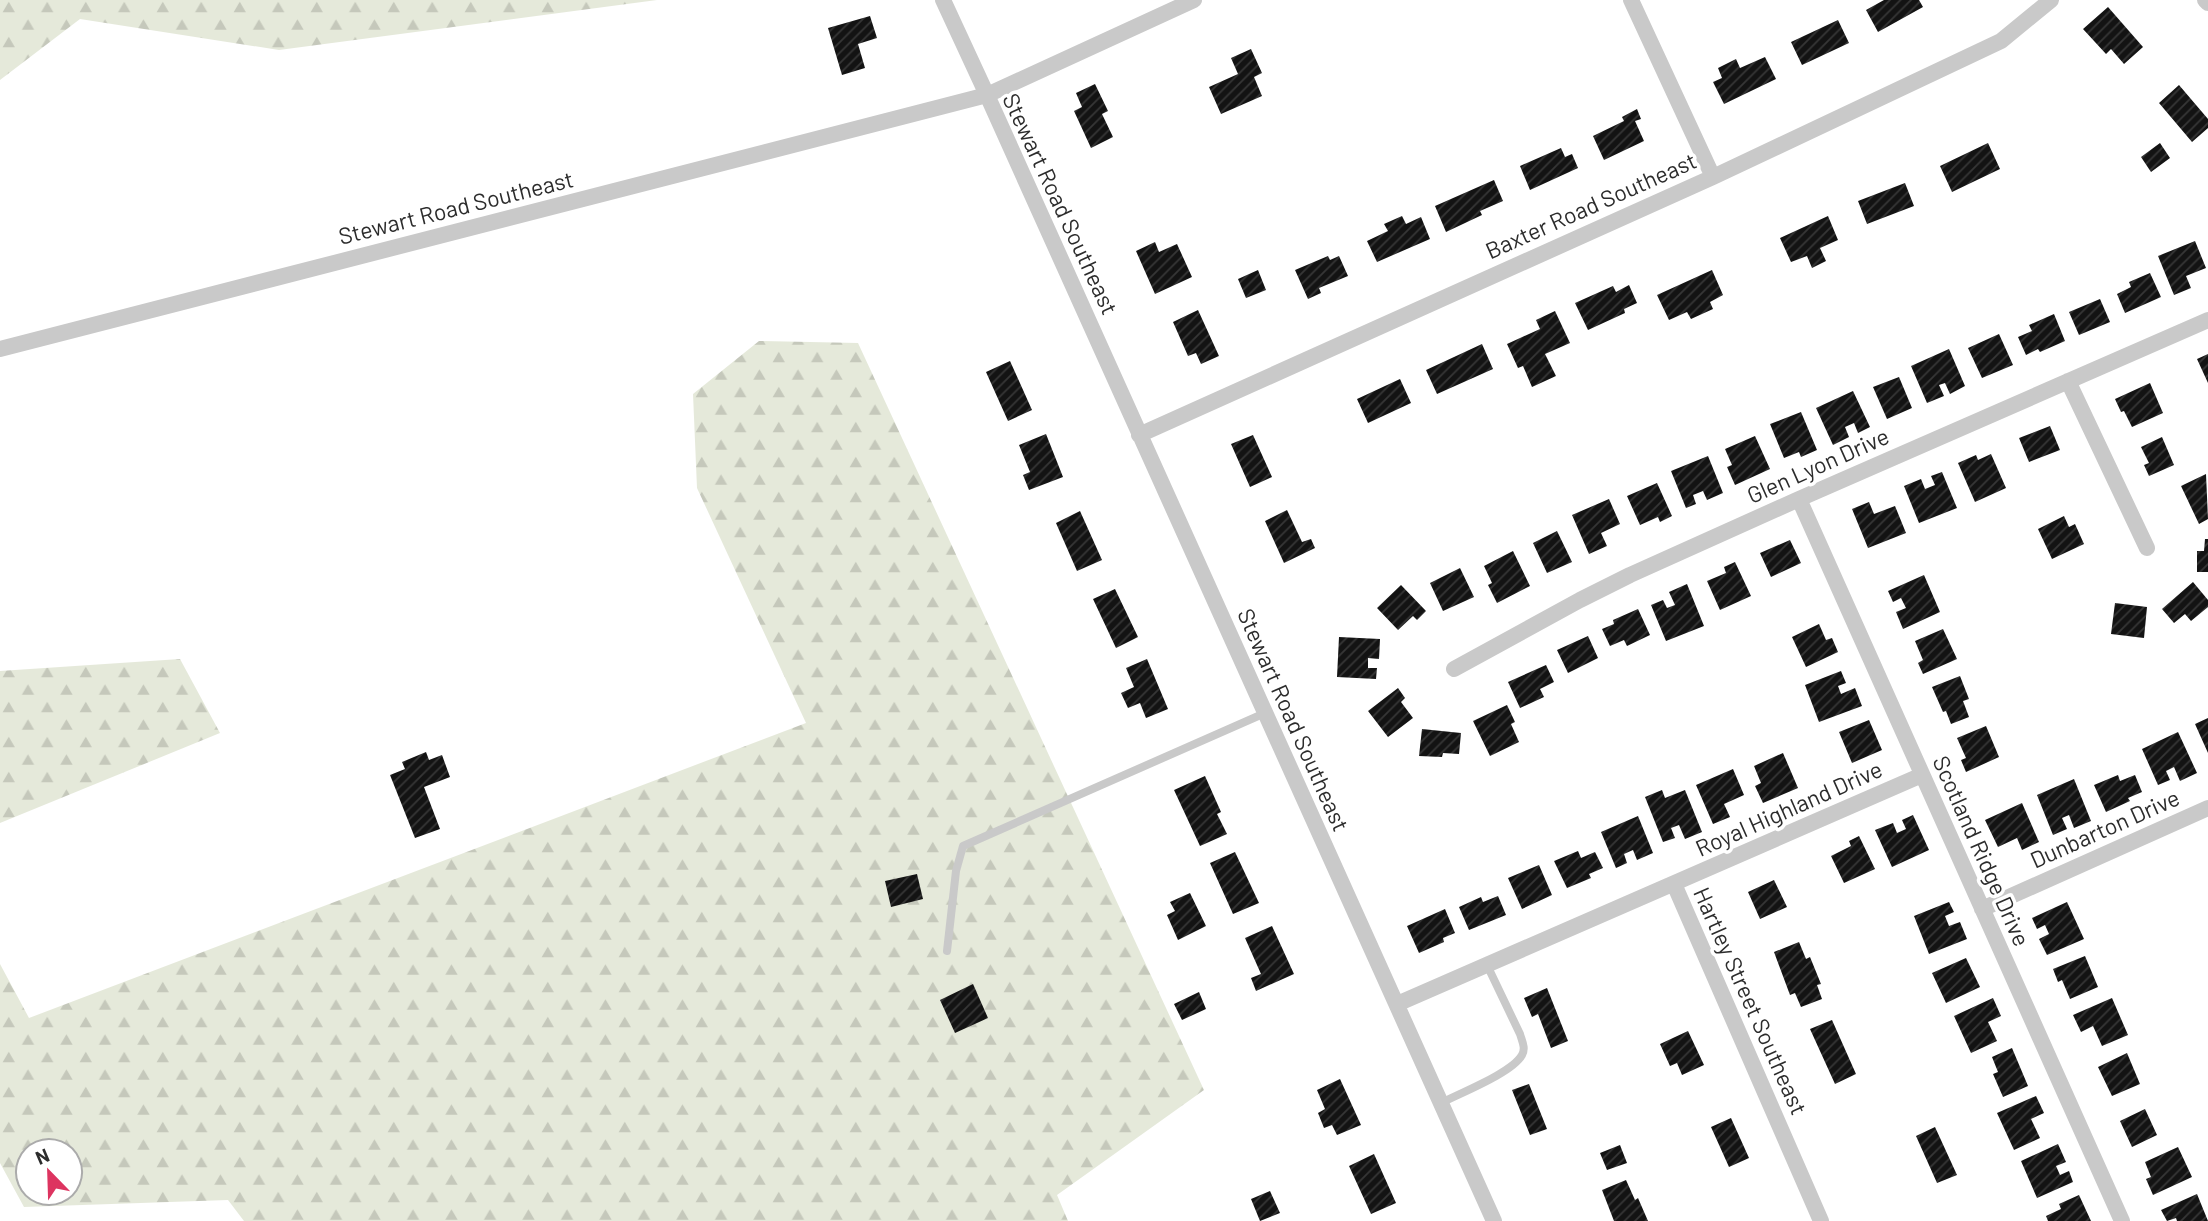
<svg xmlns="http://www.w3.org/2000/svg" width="2208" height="1221" font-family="Barlow,sans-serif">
<defs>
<pattern id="forest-firs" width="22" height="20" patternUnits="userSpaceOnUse" patternTransform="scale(1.75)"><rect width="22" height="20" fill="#e5e9da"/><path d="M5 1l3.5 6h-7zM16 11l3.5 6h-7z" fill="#c5c8bb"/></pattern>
<pattern id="building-hatch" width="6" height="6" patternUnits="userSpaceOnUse" patternTransform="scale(1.75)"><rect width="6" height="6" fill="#131313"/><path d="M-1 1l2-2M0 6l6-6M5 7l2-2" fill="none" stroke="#363636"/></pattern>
</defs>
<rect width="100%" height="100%" fill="#fff"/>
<path fill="url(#forest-firs)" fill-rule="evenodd" d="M0,0h657l-378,50 -199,-31 -80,61z
M759,341l99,2 346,747 -147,105 11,26h-824l-16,-21 -204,7 -24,-44v-199l29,54 777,-295 -109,-235 -4,-94zM28,1151h42v42h-42z
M180,659l40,74 -220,90v-152z"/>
<path fill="url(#building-hatch)" d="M1884,0h35l4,7 -45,25 -12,-22z
M2108,7l35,40 -19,17 -13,-15 -5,5 -23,-25z
M870,16l7,22 -19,6 7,24 -23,7 -14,-47z
M1838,20l11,23 -47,22 -11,-23z
M1251,49l11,24 -8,4 8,19 -41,18 -12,-27 29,-13 -7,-16z
M1765,57l11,22 -52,25 -11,-22 9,-4 -4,-10 18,-9 4,9z
M1095,84l13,27 -6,3 11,23 -22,11 -17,-37 8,-4 -6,-14z
M2179,85l29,34v9l-16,14 -33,-39z
M1637,109l4,10 -6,2 9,20 -40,19 -11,-24 31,-15 -2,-4z
M1988,143l12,26 -48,23 -12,-26z
M2160,143l10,15 -19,14 -10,-15z
M1561,148l4,9 7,-3 6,14 -48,22 -10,-24z
M1494,180l9,21 -23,10 2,4 -36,17 -11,-26z
M1905,183l9,23 -47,18 -9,-23z
M1402,216l4,8 15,-7 9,22 -53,23 -10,-21 21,-10 -4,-7z
M1828,216l10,24 -18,8 6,13 -14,7 -5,-12 -16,6 -11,-24z
M2195,241l11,27 -20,8 5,12 -17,7 -16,-39z
M1155,242l4,10 18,-8 15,33 -37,17 -19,-43z
M1328,256l2,4 9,-4 9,20 -29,12 2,5 -13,6 -13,-29z
M1258,270l8,20 -20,8 -8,-19z
M1712,270l11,25 -13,7 3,7 -22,10 -4,-7 -18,8 -12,-25z
M2150,273l11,24 -36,16 -8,-19 14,-7 -2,-5z
M1629,285l8,18 -13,6 1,4 -37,17 -13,-27 38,-17 3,6z
M2100,299l10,23 -31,13 -10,-23z
M1198,310l21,46 -18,8 -5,-11 -8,3 -15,-34z
M1555,311l15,32 -25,11 11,22 -24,11 -9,-21 -5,2 -11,-24 33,-15 -4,-9z
M2054,314l11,27 -25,11 -2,-3 -12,6 -8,-18 14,-6 -3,-6z
M1999,334l14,31 -31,13 -14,-30z
M1482,344l11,25 -56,25 -11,-24z
M1949,349l16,37 -15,8 -5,-11 -6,2 5,11 -17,7 -16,-37z
M2208,354v29l-11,-24z
M1010,361l22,49 -24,11 -22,-49z
M1899,377l13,31 -25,11 -14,-32z
M1400,379l11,24 -43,20 -11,-24z
M2150,383l13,30 -31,14 -8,-16 -3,1 -6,-13z
M1853,391l17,36 -12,6 -4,-10 -9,4 4,10 -16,8 -17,-37z
M1801,412l16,38 -16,7 -2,-5 -15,6 -14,-34z
M2050,426l10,24 -31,12 -10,-24z
M1046,434l17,43 -34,13 -6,-15 7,-3 -11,-27z
M1253,435l19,42 -22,10 -19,-43z
M1755,436l15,33 -35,16 -8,-18 5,-2 -7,-16z
M2162,437l12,28 -25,11 -5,-11 5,-2 -8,-16z
M1991,454l15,34 -31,14 -17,-39 18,-8 2,5z
M1708,456l15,37 -16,7 -4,-9 -10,4 3,9 -10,4 -15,-37z
M1942,472l15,36 -38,15 -15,-37 17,-7 4,10 10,-4 -4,-9z
M2206,474l2,45 -9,5 -18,-38z
M1657,483l15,33 -12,6 -2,-5 -18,8 -13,-29z
M1609,499l11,25 -19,9 6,13 -18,8 -17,-39z
M1869,502l5,12 21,-8 11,27 -38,15 -16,-39z
M1287,510l15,32 9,-3 4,9 -31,15 -19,-42z
M1080,511l22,49 -25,11 -21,-48z
M2064,516l5,11 6,-3 9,20 -32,15 -14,-30z
M1557,531l15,31 -25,11 -14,-30z
M2205,539h3v33h-11v-21h7z
M1790,540l11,23 -30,14 -11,-24z
M1513,551l17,35 -33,17 -9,-18 4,-2 -8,-17z
M1735,562l16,34 -31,14 -13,-29 19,-8 -2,-6z
M1460,568l14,29 -31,14 -13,-28z
M1924,575l16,37 -37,17 -7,-17 10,-4 -5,-10 -8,4 -5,-11z
M2193,582l15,18v7l-17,14 -6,-7 -11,9 -12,-14z
M1687,584l17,42 -38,15 -15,-36 12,-5 4,8 8,-3 -6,-13z
M1401,585l25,26 -9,9 -4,-4 -15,14 -21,-22z
M1115,589l23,48 -22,11 -23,-49z
M2115,603l32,4 -3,31 -33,-4z
M1638,609l12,26 -23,11 -3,-6 -14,6 -8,-17 12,-5 -1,-4z
M1819,624l7,16 6,-2 6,14 -32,15 -14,-30z
M1943,629l14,30 -34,15 -5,-11 5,-3 -8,-19z
M1588,636l10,22 -30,15 -11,-23z
M1339,637l41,2 -1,20 -11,-1v10h9l-1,11 -39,-2z
M1147,659l21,50 -22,9 -6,-15 -12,5 -7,-15 13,-6 -8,-19z
M1546,665l8,17 -14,7 4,8 -24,11 -12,-26z
M1841,671l5,12 -8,3 3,8 14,-6 7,18 -43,16 -14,-37z
M1960,676l9,23 -6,2 6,16 -18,7 -5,-13 -3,1 -11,-25z
M1398,688l7,10 -4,4 12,16 -25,19 -20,-26z
M1507,705l8,17 -4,2 8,18 -29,14 -17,-35z
M2208,718v35l-13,-29z
M1869,720l13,30 -30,13 -13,-31z
M1986,726l13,31 -33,15 -5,-12 5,-2 -9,-20z
M1422,729l39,4 -2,21 -16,-1 -1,4 -23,-1z
M2178,732l19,41 -17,8 -6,-14 -8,4 4,9 -12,5 -16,-36z
M426,752l3,8 13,-5 8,22 -26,10 16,42 -25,9 -25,-63 15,-6 -3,-7z
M1783,753l15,35 -35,15 -8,-17 6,-3 -7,-17z
M1733,769l11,26 -20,9 6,13 -17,7 -17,-39z
M2118,775l2,6 15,-6 7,17 -14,6 2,3 -24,11 -12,-27z
M1205,776l16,36 -4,2 10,20 -27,12 -26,-56z
M2074,779l17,42 -17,7 -5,-13 -7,3 5,11 -14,6 -16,-40z
M1662,790l3,8 20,-8 17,42 -17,7 -6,-14 -8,3 4,10 -12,4 -18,-45z
M2022,803l17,39 -17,8 -5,-12 -19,9 -13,-27z
M1913,815l16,35 -37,17 -17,-37 18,-7 4,10 9,-4 -4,-9z
M1638,816l15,37 -16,7 -4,-10 -9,4 3,9 -11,5 -15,-36z
M1859,836l16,33 -31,14 -13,-27 20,-10 -2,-5z
M1578,851l3,7 14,-6 8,16 -14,6 2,4 -24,10 -13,-27z
M1235,852l24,51 -26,11 -23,-51z
M1539,865l13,30 -30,14 -14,-31z
M917,874l6,25 -32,8 -6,-26z
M1774,880l13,27 -27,12 -12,-27z
M1190,893l16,33 -28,14 -11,-25 8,-4 -5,-9z
M1498,896l8,19 -37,15 -10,-23 22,-10 2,5z
M1949,902l5,10 -9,4 4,10 11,-4 7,17 -38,15 -15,-38z
M2067,902l17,37 -37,16 -8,-16 10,-5 -4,-9 -8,4 -5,-11z
M1445,909l10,24 -12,5 1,4 -25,11 -12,-27z
M1272,926l22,48 -38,17 -5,-13 10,-4 -16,-36z
M1799,942l7,17 4,-2 11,27 -4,1 5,14 -21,8 -6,-14 -5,2 -16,-43z
M2085,956l13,31 -28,12 -8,-19 -4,2 -5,-13z
M1966,958l14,29 -34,16 -14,-30z
M973,984l15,34 -33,15 -15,-33z
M1547,988l21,53 -17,7 -13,-34 -6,3 -8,-19z
M1199,992l7,17 -24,11 -8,-16z
M1993,998l8,18 -13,6 9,19 -26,12 -17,-37z
M2112,998l16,37 -26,11 -9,-20 -12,6 -8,-17z
M1832,1020l24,54 -21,10 -25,-55z
M1688,1031l16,34 -22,10 -5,-12 -7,3 -10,-22z
M2012,1048l16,38 -25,11 -10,-23 5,-2 -6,-15z
M2127,1053l13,31 -28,12 -14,-29z
M1340,1079l21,46 -24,10 -5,-10 -8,3 -6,-15 7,-4 -8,-19z
M1529,1084l18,45 -17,6 -18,-45z
M2036,1096l8,17 -13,6 9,19 -26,12 -17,-37z
M2145,1109l12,26 -25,12 -12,-26z
M1731,1118l18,40 -20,9 -18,-40z
M1935,1127l22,48 -20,8 -21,-47z
M2058,1144l8,18 -10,4 4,9 9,-4 4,11 -36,16 -16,-37z
M1620,1145l7,18 -20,7 -7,-17z
M2178,1147l14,30 -39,18 -7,-16 5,-2 -6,-15z
M1374,1154l22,49 -25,11 -22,-48z
M1626,1180l9,20 3,-2 10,23h-34l-12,-31z
M1270,1191l10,22 -20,8 -9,-22z
M2197,1194l11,27h-31l-1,-3 -9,3 -6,-11z
M2079,1195l12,26h-43l-2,-5 15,-7 -2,-5z"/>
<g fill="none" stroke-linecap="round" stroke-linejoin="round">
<path stroke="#c9c9c9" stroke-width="8" d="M947,951l9,-80 7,-25 302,-133
M1441,1103c19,-10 71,-30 81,-48 4,-7 0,-14 -2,-21l-33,-69"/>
<path stroke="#c9c9c9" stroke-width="16" d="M943,0l44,95 507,1126
M1631,0l82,177
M2205,0l3,3
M0,349l987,-254 207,-95
M2068,381l79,167
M1139,435l574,-258 288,-136 50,-41
M1799,499l323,722
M1454,669l126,-69 50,-25 169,-76 409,-179
M1674,884l147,337
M1982,909l226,-101
M1397,1004l525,-229"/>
</g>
<g text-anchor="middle" stroke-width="7" stroke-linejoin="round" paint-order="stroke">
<g font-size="23" fill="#2c2c2c" stroke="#fff">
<text transform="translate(1060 204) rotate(65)" y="8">Stewart Road Southeast</text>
<text transform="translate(1591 206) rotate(-24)" y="8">Baxter Road Southeast</text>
<text transform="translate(456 208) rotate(-14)" y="8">Stewart Road Southeast</text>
<text transform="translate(1818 466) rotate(-24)" y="8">Glen Lyon Drive</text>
<text transform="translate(1293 720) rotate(66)" y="8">Stewart Road Southeast</text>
<text transform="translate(1789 809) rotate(-24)" y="8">Royal Highland Drive</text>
<text transform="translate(2105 829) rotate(-24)" y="8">Dunbarton Drive</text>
<text transform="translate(1981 851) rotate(66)" y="8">Scotland Ridge Drive</text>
<text transform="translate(1750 1001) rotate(66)" y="8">Hartley Street Southeast</text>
</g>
</g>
<g transform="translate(49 1172) rotate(337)"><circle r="33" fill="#ffffff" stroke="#ababab" stroke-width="2"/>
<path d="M0-5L12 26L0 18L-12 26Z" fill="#dd3460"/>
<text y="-10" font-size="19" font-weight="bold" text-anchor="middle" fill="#2c2c2c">N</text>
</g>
</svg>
